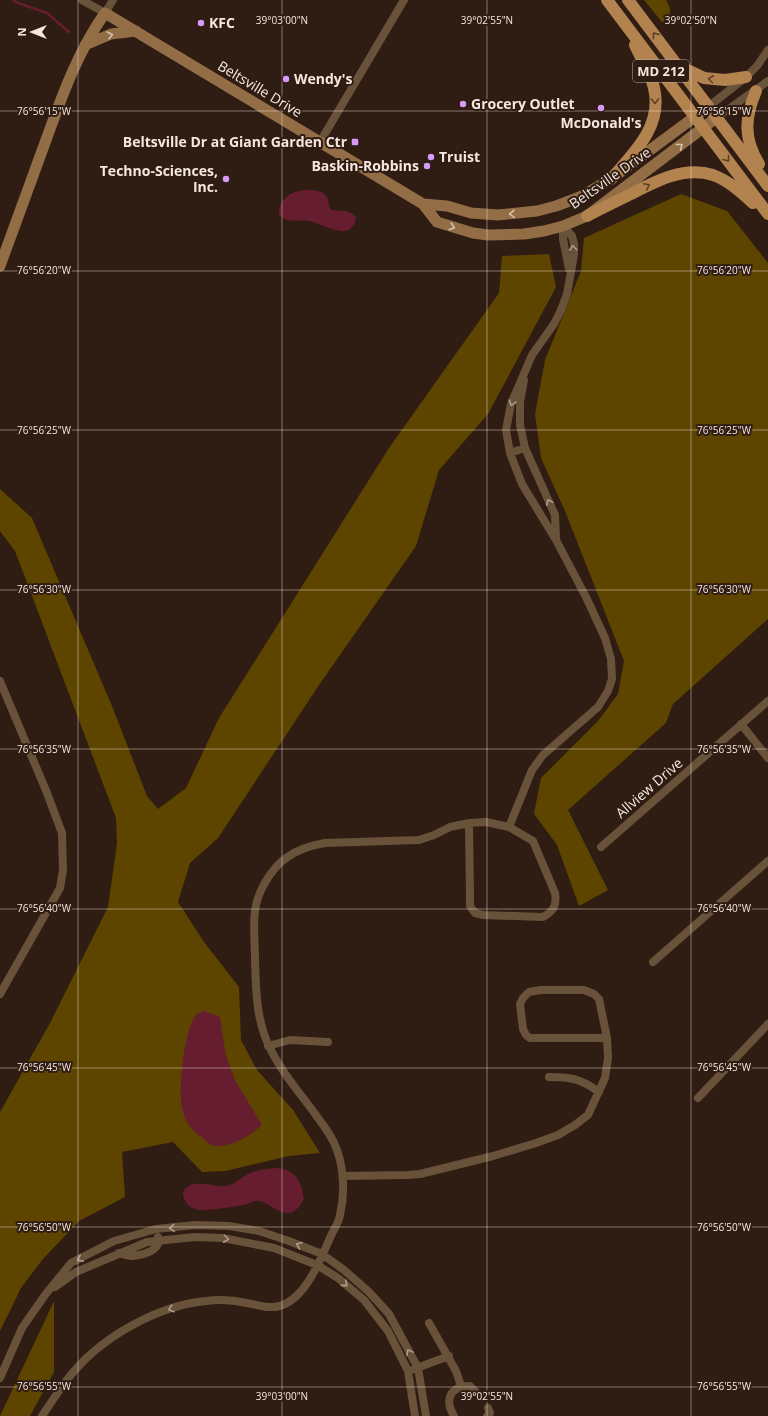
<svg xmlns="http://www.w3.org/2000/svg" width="768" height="1416" font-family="'Open Sans',sans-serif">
<rect width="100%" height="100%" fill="#2f1c12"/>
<path fill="#5d4500" d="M644,0h22l4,8v15l-8,-1z
M681,194l46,17 41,52v356l-95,85 -7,19 -98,87 40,80 -29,16 -22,-61 -23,-31 7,-36 57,-57 20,-27 6,-33 -59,-150 -24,-53 -6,-44 10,-54 36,-89 3,-33z
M549,254l7,33 -68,127 -49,56 -23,76 -97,139 -101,153 -28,25 -12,39 26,40 35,45 2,53 16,30 36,40 27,43 -31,3 -64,15 -23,1 -29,-30 -51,10 3,45 -46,24 -37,39 -21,28 -21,43v-219l50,-89 58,-116 9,-64 -1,-25 -101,-267 -15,-20v-42l32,29 80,188 35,90 11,13 28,-21 33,-70 170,-270 110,-155 3,-37z
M54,1301v71l-24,44h-30z"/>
<path fill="#661d2f" d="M305,190c7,0 18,0 22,7 2,4 1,8 4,13 11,2 16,-2 25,7 -3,27 -32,7 -47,4 -11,-2 -21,3 -30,-6 0,-17 11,-23 26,-25z
M205,1011l15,6 6,39 9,24 27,45c-11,10 -33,25 -50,20 -4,-1 -8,-7 -12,-9 -9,-6 -16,-17 -18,-28 -4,-18 2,-79 14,-93 2,-2 6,-3 9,-4z
M274,1168c20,0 27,12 30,30 -3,7 -8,15 -17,15 -11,0 -22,-14 -31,-12 -3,0 -6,2 -8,3 -7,2 -43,7 -49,6 -5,-1 -12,-4 -14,-10 -3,-4 -3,-10 2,-13 11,-8 27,1 39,-1 10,-2 15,-9 24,-13 7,-3 16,-4 24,-5z"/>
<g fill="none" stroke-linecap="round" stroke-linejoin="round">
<path stroke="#661d2f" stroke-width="2.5" d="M13,0l5,3 29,10 22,19"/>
<path stroke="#69523a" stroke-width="8" d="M82,0l23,13
M105,13l8,-13
M708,107l38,-30 11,-11 11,-16
M716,118l52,-37
M320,142l84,-142
M563,226v13l6,30
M524,380l-4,22v23l5,23 30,67 1,24
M510,453l15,-5
M0,681l47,112 15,40 1,37 -3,18 -60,106
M741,724l27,34
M509,827l23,-57 11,-15 55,-48 10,-16 4,-12 -1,-20 -6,-21 -19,-41 -30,-57 -34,-56 -12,-31 -4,-23 5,-26 21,-49 22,-31 7,-14 6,-16 7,-39v-11l-2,-8 -9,-10
M601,847l167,-146
M653,962l115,-101
M268,1046l22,-6 38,2
M549,1077c23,0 32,2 50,15
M698,1098l70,-74
M343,1176l64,-1 13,-1 73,-18 43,-13 22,-8 17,-10 13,-10 17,-37 3,-20 -1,-20 -8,-39 -5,-5 -10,-4h-43l-12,2 -6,6 -3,6 3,25 3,6 4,3h77
M119,1253c4,1 9,3 13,3 10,-1 30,-5 26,-19
M55,1287l21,-15 71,-30 48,-5 28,1 51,10 43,17 21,13 26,22 24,31 20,40 7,45
M429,1323l27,48 5,15
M414,1369l35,-13
M0,1378l22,-50 23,-33 26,-32 43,-22 42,-12 39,-4 34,1 30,5 30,10 33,13 22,16 25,22 20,22 29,54 8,48
M42,1416c11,-16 21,-33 34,-47 30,-34 84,-64 130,-68 13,-2 28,-1 41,2 12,2 21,6 33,3 26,-8 40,-46 50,-68 3,-8 9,-15 10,-23 5,-21 4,-45 -3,-65 -4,-12 -12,-23 -19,-32 -17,-24 -37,-46 -49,-72 -13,-27 -13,-57 -14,-86 0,-16 -2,-33 0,-49 2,-19 16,-42 31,-53 11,-8 26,-13 39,-15l94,-3 15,-5 16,-8 19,-4 17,-1 23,5 24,14 22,52c2,12 -1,18 -12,24l-60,-2 -8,-2 -5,-7v-9l-1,-74
M454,1416c-10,-16 -4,-30 16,-30l11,11
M487,1416l3,-3 -2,-5"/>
<path stroke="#926d46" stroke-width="11" d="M85,45l26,-11 25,-3
M423,204l24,2 24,7 27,2 39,-4 19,-5 24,-9 31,-18 97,-72
M0,266c15,-42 31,-84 46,-126 16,-44 32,-89 59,-127l318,191 14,18 36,11 15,2 36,-1 20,-3 19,-5 24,-10 129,-98"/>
<path stroke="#b2824f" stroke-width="12" d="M607,0l161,214
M628,0l140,186
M681,67l23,11 21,2 21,-3
M756,91c-11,26 -13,47 3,73
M611,179c23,-26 52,-53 43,-91 -3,-15 -13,-29 -19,-43
M587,216c15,-8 30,-15 44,-22 25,-13 53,-28 82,-19 16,6 28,17 40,28"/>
</g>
<defs><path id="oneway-chevron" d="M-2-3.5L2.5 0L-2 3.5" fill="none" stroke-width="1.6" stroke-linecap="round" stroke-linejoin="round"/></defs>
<g stroke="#d7c2b2">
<use href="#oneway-chevron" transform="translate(110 35) rotate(-14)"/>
<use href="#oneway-chevron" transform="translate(680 146) rotate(-38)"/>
<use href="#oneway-chevron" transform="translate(512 214) rotate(176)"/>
<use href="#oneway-chevron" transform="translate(452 227) rotate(18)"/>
</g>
<g stroke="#5d4027">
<use href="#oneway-chevron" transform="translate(655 35) rotate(-127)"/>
<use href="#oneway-chevron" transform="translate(711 79) rotate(-173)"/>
<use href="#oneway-chevron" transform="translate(655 101) rotate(90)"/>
<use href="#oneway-chevron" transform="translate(727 159) rotate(53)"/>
<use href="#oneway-chevron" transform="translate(647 186) rotate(-26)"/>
</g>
<g stroke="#af9c8d">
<use href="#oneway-chevron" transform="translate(573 248) rotate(-94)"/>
<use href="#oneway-chevron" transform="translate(512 403) rotate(108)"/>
<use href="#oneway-chevron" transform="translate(549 502) rotate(-114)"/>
<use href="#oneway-chevron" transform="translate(172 1228) rotate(175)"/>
<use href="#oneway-chevron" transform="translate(226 1239) rotate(7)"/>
<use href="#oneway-chevron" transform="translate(299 1245) rotate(-158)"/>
<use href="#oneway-chevron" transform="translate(80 1259) rotate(153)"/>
<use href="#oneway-chevron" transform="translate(345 1284) rotate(40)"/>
<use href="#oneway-chevron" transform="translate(171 1309) rotate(161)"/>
<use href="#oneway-chevron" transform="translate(409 1352) rotate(-118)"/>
</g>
<path fill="none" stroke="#f5e7e0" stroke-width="1" stroke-opacity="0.45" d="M78,0v1416M282,0v1416M487,0v1416M691,0v1416M0,111h768M0,271h768M0,430h768M0,590h768M0,749h768M0,909h768M0,1068h768M0,1227h768M0,1387h768"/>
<g fill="#d69bf9" stroke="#2f1c12" stroke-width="1.5">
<circle cx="201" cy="23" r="4"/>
<circle cx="286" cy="79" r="4"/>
<circle cx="463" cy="104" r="4"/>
<circle cx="601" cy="108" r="4"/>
<rect x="351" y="138" width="8" height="8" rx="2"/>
<circle cx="431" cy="157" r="4"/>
<circle cx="427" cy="166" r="4"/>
<circle cx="226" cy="179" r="4"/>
</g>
<g text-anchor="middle" stroke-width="4" stroke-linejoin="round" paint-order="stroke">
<rect fill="#2f1c12" stroke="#baaaa2" stroke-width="1" x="633" y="60" width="56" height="22" rx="3"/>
<g font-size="13" font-weight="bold" fill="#f5e7e0">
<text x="661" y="76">MD 212</text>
</g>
<g font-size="14" font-weight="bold" fill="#f5e7e0" stroke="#2f1c12" text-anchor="start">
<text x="209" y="28">KFC</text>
<text x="294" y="84">Wendy's</text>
<text x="471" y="109">Grocery Outlet</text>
<text x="601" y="128" text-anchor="middle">McDonald's</text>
<text x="347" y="147" text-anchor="end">Beltsville Dr at Giant Garden Ctr</text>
<text x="439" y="162">Truist</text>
<text x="419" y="171" text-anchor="end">Baskin-Robbins</text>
<text x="218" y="176" text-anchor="end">Techno-Sciences,<tspan x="218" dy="16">Inc.</tspan></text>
</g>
<g font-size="14" fill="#f5e7e0" stroke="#2f1c12">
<text transform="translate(260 89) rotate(31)" y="5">Beltsville Drive</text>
<text transform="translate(610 178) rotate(-35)" y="5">Beltsville Drive</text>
<text transform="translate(649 788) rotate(-41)" y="5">Allview Drive</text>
</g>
</g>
<g font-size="10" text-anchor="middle" fill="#f5e7e0" stroke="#2f1c12" stroke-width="4" stroke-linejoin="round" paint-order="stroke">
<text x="282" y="24">39°03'00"N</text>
<text x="487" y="24">39°02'55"N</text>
<text x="691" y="24">39°02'50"N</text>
<text x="724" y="115">76°56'15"W</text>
<text x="44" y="115">76°56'15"W</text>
<text x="724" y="274">76°56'20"W</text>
<text x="44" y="274">76°56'20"W</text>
<text x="724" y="434">76°56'25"W</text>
<text x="44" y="434">76°56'25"W</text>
<text x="724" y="593">76°56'30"W</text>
<text x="44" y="593">76°56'30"W</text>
<text x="724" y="753">76°56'35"W</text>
<text x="44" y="753">76°56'35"W</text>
<text x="724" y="912">76°56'40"W</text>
<text x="44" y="912">76°56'40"W</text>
<text x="44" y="1071">76°56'45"W</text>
<text x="724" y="1071">76°56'45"W</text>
<text x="44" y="1231">76°56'50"W</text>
<text x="724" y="1231">76°56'50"W</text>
<text x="44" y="1390">76°56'55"W</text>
<text x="724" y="1390">76°56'55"W</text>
<text x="282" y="1400">39°03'00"N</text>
<text x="487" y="1400">39°02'55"N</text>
</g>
<g transform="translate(32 32) rotate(270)" stroke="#2f1c12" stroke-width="3" paint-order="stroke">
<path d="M0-3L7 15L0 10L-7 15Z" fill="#f5e7e0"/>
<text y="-6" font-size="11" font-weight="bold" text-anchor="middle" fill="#f5e7e0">N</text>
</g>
</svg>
